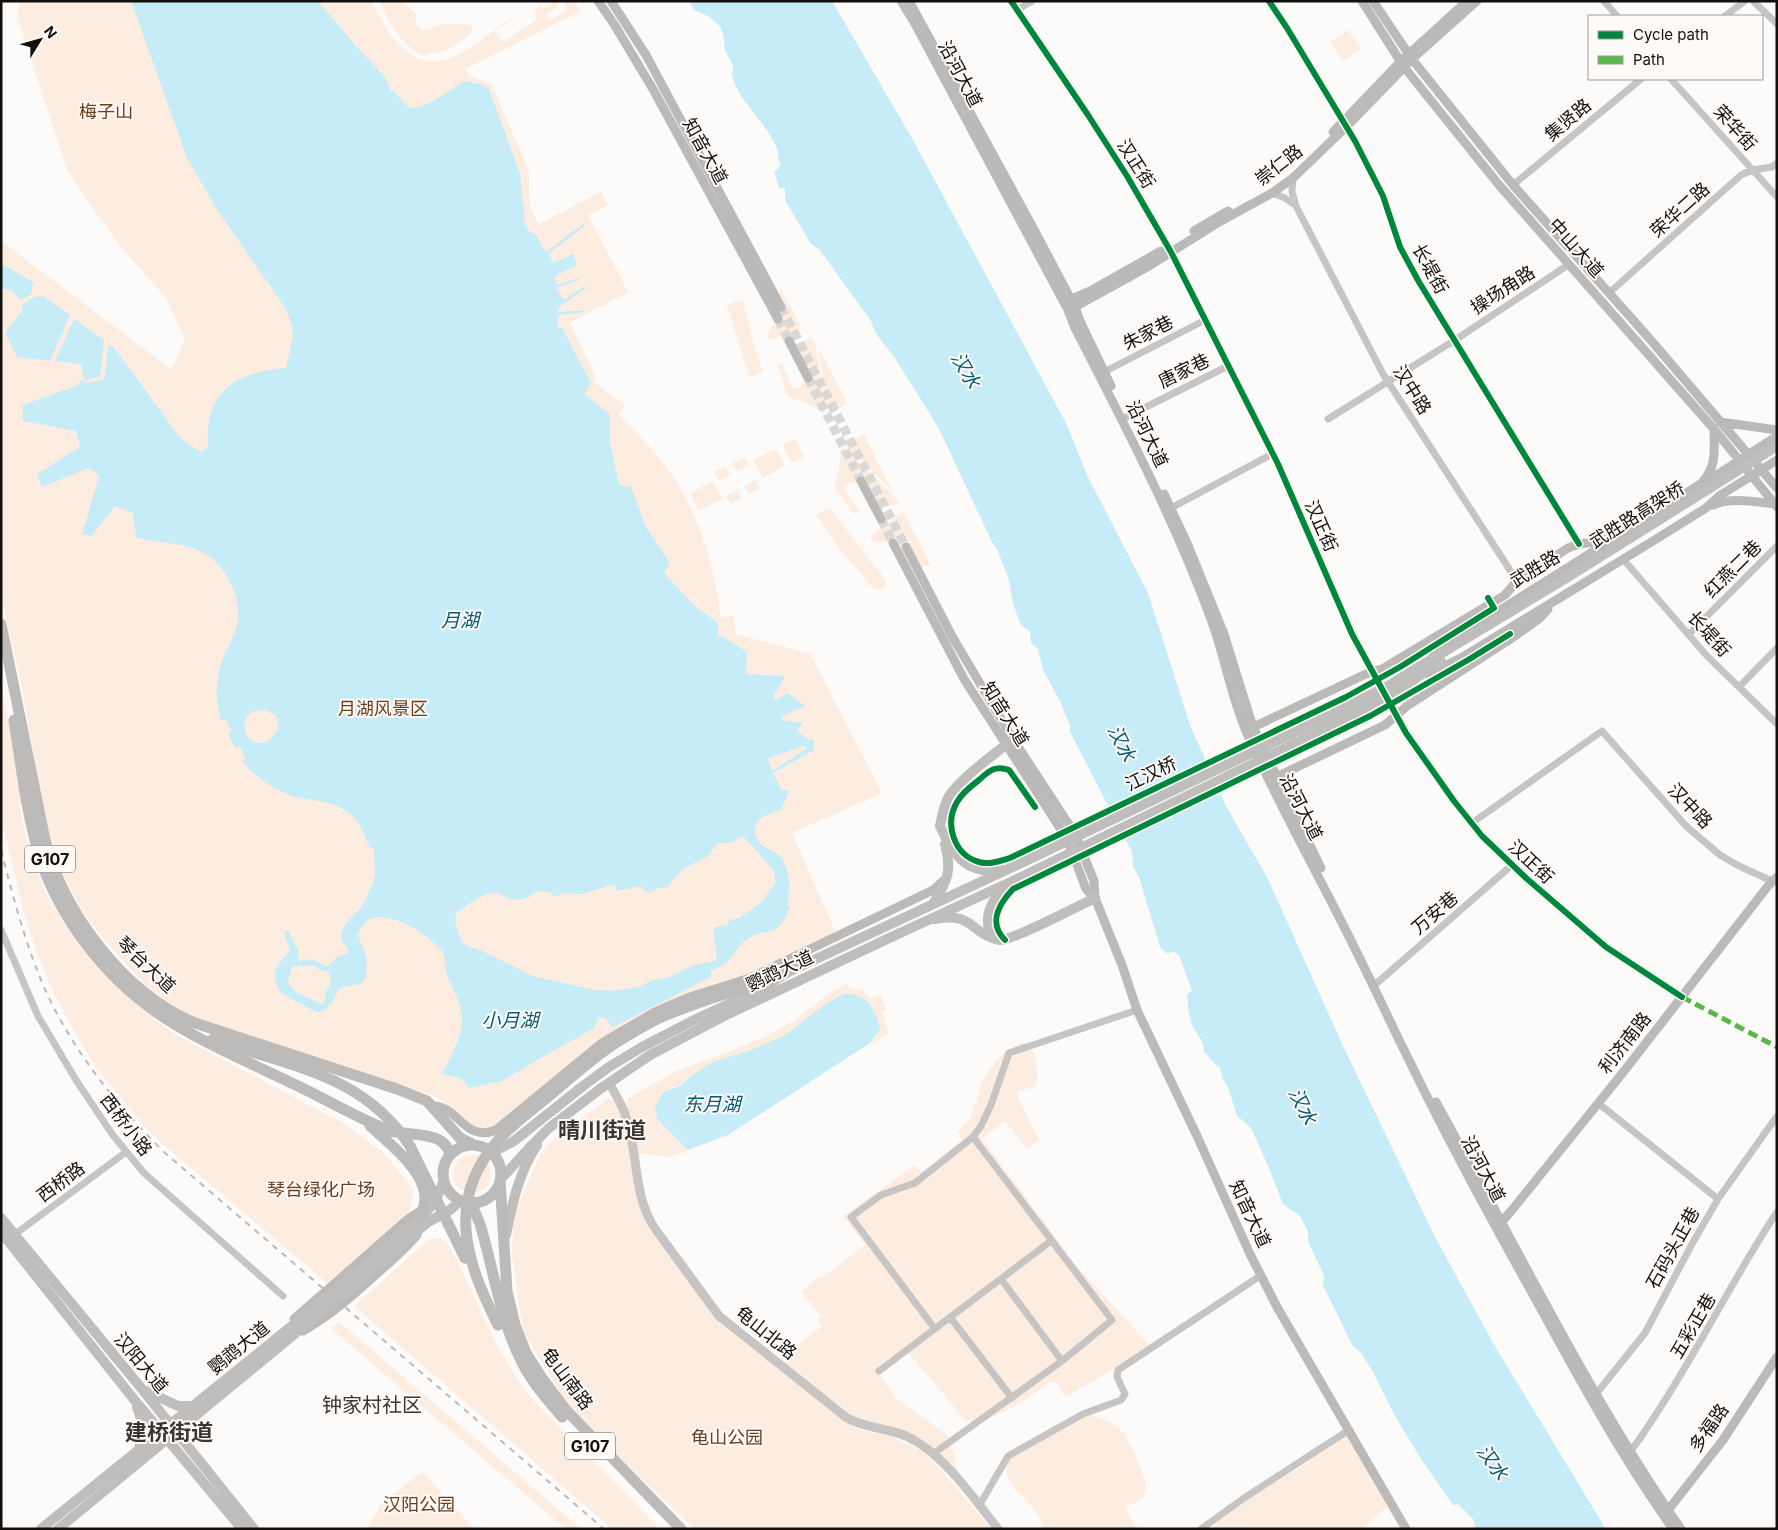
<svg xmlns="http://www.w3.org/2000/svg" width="1778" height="1530" font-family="Inter,'Noto Sans SC',sans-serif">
<rect width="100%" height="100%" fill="#fdfbf9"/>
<path fill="#fdece0" d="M19,1h353c14,33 40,74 81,56 20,-9 39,-26 58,-39v2l-16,11 8,11 33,-22 -2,-9 6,-6 3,4 13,-8 2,4 -1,3 -11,6 4,6 14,-8 2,-4 -2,-7h9l8,10 -116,58 4,6 23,10 37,87 1,35 9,17 62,-32 7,13 -20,10 40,77 -58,31 26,54 -2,5 32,24 -8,9c19,18 37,36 52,57 30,43 44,94 51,145l12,-1 3,18 74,20 72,139 -90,40 44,100 -98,47 -30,8 -212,137c-5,2 -10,5 -16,3 -14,-3 -30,-25 -46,-32l-241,-79 -29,-17 -19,-15 -45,-50 -20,-28 -20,-39 -16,-51 -22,-130 -21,-90v-356l171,129 13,-31 -19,-41 -41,-46 -35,-47 -24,-38 -48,-148z
M380,1h22l15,14 -1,9 6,6c7,1 10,-2 16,-4 8,-4 23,-2 33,-1l1,5 -1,3c-13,11 -26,22 -43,20l-2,3c-23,-8 -38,-33 -46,-55z
M1348,30l13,19 -18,12 -13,-19z
M780,288l22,40 -33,12 -2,-6c11,-15 17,-26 12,-45z
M737,301h5l2,3 11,45 8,23 -14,5 -22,-72z
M811,336l4,6 11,69 -2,2 -19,-11 -17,-5 -10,-30 4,-4 10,24 7,1 9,-10 -11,-29z
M818,347l29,56 -17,12 -2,-4z
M864,435l29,57 -46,-45 -2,-4z
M795,439l9,18 -12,6 -9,-18z
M844,447l52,52 3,5 -19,4 -17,-27 -15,3 -3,4v3l15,21 -8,1 -18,-26 5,-15 1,-22z
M776,449l9,17 -22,12 -10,-18z
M744,457l4,8 -11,6 -5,-8z
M725,467l5,8 -11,6 -5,-9z
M756,480l4,8 -11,6 -5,-8z
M712,481l10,18 -23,12 -9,-18z
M738,490l4,8 -11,6 -5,-8z
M829,509l3,1 25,34 28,35 1,6c-4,5 -8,6 -13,3l-33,-39 -24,-34z
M903,512l28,53 -12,2c-14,-21 -17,-26 -44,-25l-5,-6z
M1,684l25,119 -7,2c5,23 10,46 18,67 27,68 81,123 141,164l167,88 39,29 30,38 -5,23 -82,69 -176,-149 -57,-69 -17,-29 -24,-44 -17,-41 -12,-37 -23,-95z
M848,983l1,5 13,2 8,8 11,-3 5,15 -4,1 7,22 -18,12 -1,-2 8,-8 1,-7 -6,-21 -7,-6 -12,-6 -11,-1 -6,2 -52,39 -36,16 -37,11 -21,14 -12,10 -15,5 -3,3 -4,25 31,31 -18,7 -33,-4 -10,-45v-5l2,-5 45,-26 62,-23 21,-10 7,-1 31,-18 33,-26z
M1023,1042c15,7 16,30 13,44l-19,6 1,6 21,42 -12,9 -22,-28 -23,17 93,126 73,80 -3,6 -79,47 -10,-15h-5c-18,11 -67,50 -87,37l-57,-68 -5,-1 -17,10 -8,9 18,29 51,36 3,4 8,29v4l-2,1 -61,-44 -41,-12 -69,-53 11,-16 27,-21 -5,-7 4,-3 -20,-25 20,-15 1,2 43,-33 -22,-29 72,-51 6,7 42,-32 -5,-8 13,-15 11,-34 9,-16 12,-14z
M608,1099h5l7,7 4,11 18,95 9,20 70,92 120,94 17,11 35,8 29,14 20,20 49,58h-296l-122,-115 -50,-83 -11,-75 1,-32 6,-22 22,-49 15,-16z
M453 1174a19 19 0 1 1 38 0a19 19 0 1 1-38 0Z
M431,1238h9l8,6c29,52 46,109 84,155l128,130h-48l-258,-223z
M339,1322l242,207h-15l-236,-201z
M1089,1415c10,1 24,7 32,15 7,7 25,47 25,57 0,3 -2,7 -3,11l-18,10 12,21h-93c-2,-6 -5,-13 -9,-18 -10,-15 -40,-33 -25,-54l72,-40z
M1346,1435l41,72 -26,22h-145l-2,-6 24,-19 71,-42 1,-4z
M422,1472l53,57h-110l5,-5 11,-21z"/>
<path fill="#c6ecf8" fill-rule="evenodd" d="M131,1h187l39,46 28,30 6,14h3c5,6 10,14 17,17 11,3 43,-21 54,-27l18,4 6,4 31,85 5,49 3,8 7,3 11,18 37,-28 2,2 -36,27 4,10 20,-9 4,11 -23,12 3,8 23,-8v2l-24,9 8,12 21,-14 1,2 -27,19 -1,5 27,-2v2l-27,3 -1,12 5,1 29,55 -7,11 26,20v29l9,42 12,2 15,40 24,36 -6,10 31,33 23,17v13l9,3 20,13 -1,22 39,2 -6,12 -6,8 3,4 12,-7 17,13 -23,10v4l20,3 -5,8 12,9 5,-1v11l-41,23 8,16 8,3 -8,18c-11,3 -29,8 -26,23 1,6 4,10 8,13 7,5 15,5 19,13 9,14 8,30 5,46l3,2c-13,35 -22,18 -44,33 -9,6 -11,14 -18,21 -4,4 -12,7 -17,10v6l-98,50 -9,-10 -6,2 -4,9 -55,31 -37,22 -33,7 -9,-10 -18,-4c9,-17 19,-34 20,-54 0,-19 -12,-33 -16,-50 -2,-7 0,-13 -4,-19 -14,-19 -74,-56 -84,-16l9,23 -1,20 -6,6 -20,4c-7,10 -9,24 -24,24l-35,-19c-14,-23 -3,-26 9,-43l-6,-18 4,-2 11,22 -1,7 2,2 12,-2 11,6 5,1 8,-8 13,-6c-1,-6 -9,-10 -8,-17 2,-11 13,-20 20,-28 4,-4 5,-9 7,-14 9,-14 8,-28 5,-45h-3c-5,-10 -8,-22 -16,-31 -16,-16 -37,-15 -58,-20 -20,-5 -41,-20 -54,-36l4,-2 -7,-13 -4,2 -7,-14 4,-3 -7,-12 -4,2c-5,-18 -6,-35 -1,-53 3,-14 12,-26 16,-39 9,-29 -10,-66 -36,-78 -21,-9 -43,-8 -64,-14l-3,-24 -18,-7 -23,30 -10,-2 17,-58 -10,-8 -47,19 -5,-13 43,-27 -4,-16 -53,-10v-16l55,-20 2,-4 3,-1 3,3 17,-3 2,-5 3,-29h5l68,93 20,13 7,-5c-4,-56 27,-75 78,-79l7,-31 -1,-12 -7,-17 -69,-100 -29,-50zM266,709l10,7 3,15h-3c-2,5 -5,9 -11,11 -25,8 -29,-37 0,-31zM805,746l1,3 -34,22 -4,-13zM741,837l4,1 29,33 2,11 -12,16 -2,4 -23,16 -9,2 -3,5 -12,2c-5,12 6,23 0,34l-24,5 -24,12 -14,2 -15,7 -25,4 -18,-1 -62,-14 -55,-27 -10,-2 -7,-8 -3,-8 -3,-10 1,-7c7,-7 28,-21 38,-21 4,0 7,2 11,4 14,5 21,3 32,-6l14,1v3l9,1 1,-3 21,1 33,-10 2,7 23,-5 9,7 9,-5h9l15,-18 26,-14 9,-12 15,-2zM312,965l8,5 8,2 3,6 -1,8 -5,5v9l-3,4 -27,-12 -7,-9 4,-16z
M689,1h143l81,139 153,283 21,52 61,118 42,132 37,83 40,69 76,169 92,191 61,111 110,181h-130l-3,-10 -15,-15 -5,1 -32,-46 -26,-43 -22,-44 -12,-19 -9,-8 -29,-60 1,-9 -16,-35v-9l-8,-16 -17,-12 -15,-38 -17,-38 -14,-12 -9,-29 -6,-9 -2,-11c-7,-2 -10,-11 -16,-15 0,-13 -6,-15 -11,-25 -5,-11 -5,-21 -6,-33l5,-3 -13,-36 -5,-3 -8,1 -6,-6 -21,-70 -6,-10 -1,-15 -63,-122 2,-3 -7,-15 -2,-7 -19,-35 -5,-21 -7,-6 -1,-11 -9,-7 -8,-21 -4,-24 -12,-31 -5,-7 -54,-115 -43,-69 -19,-24 -5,-13 -52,-72 -8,-5 -26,-44v-12h-6l-5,-16 3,-2 4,-6 -3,-4c5,-16 -28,-50 -37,-64 -2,-4 -9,-18 -9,-21 0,-3 1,-5 1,-8 -1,-6 -6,-11 -8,-17 -1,-6 -1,-13 -3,-19 -5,-11 -16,-17 -27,-20z
M1,265l5,1 27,16 -2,13 -11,5 -9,-10 -10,-1z
M43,296l27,19 -20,46 -33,-4 -12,-24 17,-22 1,-7 12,-7z
M74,319l30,21 -4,37 -15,3c-4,-5 -1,-12 -5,-16l-25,-3z
M843,994c26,-1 32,15 37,36l-10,13 -142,92 -40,15 -31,-31 -2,-12 8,-15 17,-6 11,-10 21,-14 37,-11 36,-16 42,-32z"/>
<path fill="#fdfbf9" d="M1208,761l14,32 -100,47 -15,-31z"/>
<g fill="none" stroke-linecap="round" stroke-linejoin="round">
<path stroke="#dad8d6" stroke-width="9" stroke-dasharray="9 4.5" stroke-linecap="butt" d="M781,307l125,240
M778,319l11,22
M808,378l53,103
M881,519l12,24"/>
<path stroke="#c7c5c4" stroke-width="7" d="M1011,1l77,114 39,61 44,76 107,212 65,149 30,59
M1269,1l18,27 68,113 28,55 17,51 19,35 160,262
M1604,1l13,15
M1753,1l24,23
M1017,10l15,-9
M1725,16l20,-15
M1671,79l106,118
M1293,178l-1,14 4,14 87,168 134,207
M1513,185l128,-106
M1272,193l13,5 10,7
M1609,293l132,-118 11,-5 20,-3 5,-4
M1104,372l101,-52
M1126,417l102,-51
M1328,419l127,-79 113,-75
M1171,508l101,-54
M1623,559l84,97 70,68
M1689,634l88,-88
M1739,687l38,-39
M1472,823l130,-92 84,95 34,29 19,11 33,15
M1,930l37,86 38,64 36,54 32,39 139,123
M1377,983l135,-118
M1598,1103l120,96
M14,1235l112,-83
M1001,1279l61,82
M950,1317l62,81
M935,1329l-84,-112 30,-22 34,-12 58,-46 8,-11 10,-21 18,-52 128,-43
M879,1371l172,-130
M1596,1394l49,-61 47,-89 26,-45 59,-83
M1630,1452c14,-18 25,-36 37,-55 38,-60 70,-125 110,-185
M933,1454l129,-93 50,-41 -139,-183
M979,1506l29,-50 75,-42 38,-14 4,-6 -8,-17 1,-7 142,-94
M1201,1529l43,-31 105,-68"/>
<path stroke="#c7c5c4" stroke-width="9" d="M1373,672l33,61 48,68 28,35 44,42 80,69 76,50
M609,1083c6,10 12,20 16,31 14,38 7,82 31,116l63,86 128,102c18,10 40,10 59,18 37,17 67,61 92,93"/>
<path stroke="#bcbab9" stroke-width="9" d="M598,1l16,23 40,67 124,228
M611,1l35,54 135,252
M901,1l13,21 154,288 7,18c49,96 100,192 137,294 13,36 19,74 34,109 34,78 78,153 115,230 16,32 31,65 47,97 41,85 87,168 133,251 41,75 82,150 132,220
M909,1l122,223 44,83 5,14 31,65
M1362,1l42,66 95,118 215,244 63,78
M1373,1l39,58 101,126 136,153 128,150
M1333,132l67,-70 67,-61
M1194,231l34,-20
M1067,301l25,-11 69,-39
M1071,309l78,-43 70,-44 53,-29 21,-15 54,-52 65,-67 65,-58
M789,341l19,37
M1720,422l57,8
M861,481l20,38
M1703,481c14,-15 11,-32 11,-52
M1164,494l23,49 37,91 29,93 68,141
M1713,505c20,-8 41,-3 62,-1
M893,543l71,136 96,149 11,21 15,40 9,9
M906,547l47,91 60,101 62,95 19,47 1,17 27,67 15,45 60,126 53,118 27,53 129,222
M1433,654l29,-20 237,-149 21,-12 57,-37
M1428,674l33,-16 192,-117 53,-33 13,-12 58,-36
M1249,729l117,-55 16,-5 123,-74 12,-14 51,-33 11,-4 16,-2 15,-4
M1272,779l113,-54 22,-19 105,-68 28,-20 8,-9
M1436,1102c20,37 40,73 60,110 58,108 115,216 185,317
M433,1106c26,0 31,37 63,24l106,-87 53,-31 35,-15 60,-19 183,-88 10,-9
M1498,1226l14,-16 109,-135 147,-189 9,-9
M294,1319l113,-99 16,-11
M303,1331c28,-16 53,-38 77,-60 13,-12 26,-22 37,-36
M1665,1514l58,-74 54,-83"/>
<path stroke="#c0bebd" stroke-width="10" d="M1388,686l49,-30
M1393,694l48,-33
M940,826c2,-10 4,-21 9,-30 14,-20 45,-41 64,-57
M934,919c40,-8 37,16 66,21 12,1 80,-35 95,-42
M993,938c-12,-20 -1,-41 16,-53
M488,1150h9l17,-9 69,-55 26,-19 33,-20 52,-27 69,-32 23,-15 109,-51
M500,1180l31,-34 18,-18 51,-39 50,-34 72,-38 178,-84
M1,1218l141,171 112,140
M1,1232l131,165 110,132
M506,1235c6,-31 13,-63 31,-90
M146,1391l32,15h17
M137,1407l5,15 -3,29
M41,1529l315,-255 66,-57 14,-17 8,-20
M58,1529l302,-249 68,-58 22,-12 11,-10"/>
<path stroke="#bdbbba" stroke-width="11" d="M1,624l43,211c17,75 79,158 151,188l202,66 30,12 33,37 14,7
M14,720c7,45 13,98 27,141 21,60 63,114 115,151 45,31 95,51 144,75 29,14 58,31 88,43 19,7 57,-1 62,25
M657,1019c42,-19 86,-29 129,-46
M213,1039l27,9
M370,1126c19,17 54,44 55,71 0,6 -2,14 -3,20
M443 1174a29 29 0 1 1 58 0a29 29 0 1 1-58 0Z
M500,1180l7,111 8,34 11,28 16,25 24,32 115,119
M468,1202l7,10 5,12c13,43 19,89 38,130 10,24 27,43 44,63"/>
<path stroke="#bcbab9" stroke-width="2" stroke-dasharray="6 6" stroke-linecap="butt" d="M1,850c13,50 26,101 48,148 28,58 70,110 116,155l439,376"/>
<path stroke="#c0bebd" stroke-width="10" d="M1437,656l131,-79 209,-131
M940,826c14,30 26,49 63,44
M933,904c15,-24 19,-33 12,-60
M895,922l139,-65 303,-145 51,-26
M900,933l115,-53 326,-159 52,-27"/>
<path stroke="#bdbbba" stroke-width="11" d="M240,1048c68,22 128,34 170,98l55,112
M498,1325c-33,-65 -53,-126 2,-187 14,-15 32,-28 49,-42 22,-18 44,-39 68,-54 13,-8 27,-16 40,-23"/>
<path stroke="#58b947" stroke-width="5" stroke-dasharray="10 5" stroke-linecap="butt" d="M1682,997l95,50"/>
<defs>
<path id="cycleway" d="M1011,1l77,114 39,61 44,76 107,212 74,170 54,99 48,68 28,35 44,42 80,69 76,50
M1269,1l18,27 68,113 28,55 17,51 19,35 160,262
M1035,807l-26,-37c-14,-5 -20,1 -30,10 -8,6 -17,13 -22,22 -13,22 -3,53 22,60 10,3 21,-1 31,-4l336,-161 54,-30 94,-59 -6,-10
M1005,940c-17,-17 -7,-35 8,-51l357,-173 98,-56 42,-26"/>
</defs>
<use href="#cycleway" stroke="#fefaf8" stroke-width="9"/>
<use href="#cycleway" stroke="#00873e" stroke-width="6"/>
</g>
<g text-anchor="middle" stroke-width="4" stroke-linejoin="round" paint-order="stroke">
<g fill="#fefaf8" stroke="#595654" stroke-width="1">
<rect x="25" y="845.5" width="50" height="27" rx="4"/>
<rect x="565" y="1432.5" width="50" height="27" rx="4"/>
</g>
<g font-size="16" font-weight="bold" fill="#120f0d">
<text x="50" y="865">G107</text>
<text x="590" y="1452">G107</text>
</g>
<g font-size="18" fill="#120f0d" stroke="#fefaf8">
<text transform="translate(960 74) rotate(62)" y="6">沿河大道</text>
<text transform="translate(1568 120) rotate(-40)" y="6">集贤路</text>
<text transform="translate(1735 128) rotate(48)" y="6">荣华街</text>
<text transform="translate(705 151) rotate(61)" y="6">知音大道</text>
<text transform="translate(1136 164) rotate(58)" y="6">汉正街</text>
<text transform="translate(1279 165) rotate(-38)" y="6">崇仁路</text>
<text transform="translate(1680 210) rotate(-42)" y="6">荣华二路</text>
<text transform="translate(1576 248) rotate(48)" y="6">中山大道</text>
<text transform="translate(1430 269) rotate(61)" y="6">长堤街</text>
<text transform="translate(1503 290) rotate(-33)" y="6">操场角路</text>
<text transform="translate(1148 333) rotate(-27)" y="6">朱家巷</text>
<text transform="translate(1184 371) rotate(-26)" y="6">唐家巷</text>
<text transform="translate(1412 390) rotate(58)" y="6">汉中路</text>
<text transform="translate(1147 434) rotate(64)" y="6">沿河大道</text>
<text transform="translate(1637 515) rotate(-32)" y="6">武胜路高架桥</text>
<text transform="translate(1321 526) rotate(66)" y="6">汉正街</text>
<text transform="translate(1535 569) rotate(-31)" y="6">武胜路</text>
<text transform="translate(1733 569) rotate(-45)" y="6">红燕二巷</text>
<text transform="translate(1709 634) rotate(48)" y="6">长堤街</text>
<text transform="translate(1005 714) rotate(58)" y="6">知音大道</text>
<text transform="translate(1151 774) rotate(-26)" y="6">江汉桥</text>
<text transform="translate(1690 806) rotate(46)" y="6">汉中路</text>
<text transform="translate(1301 807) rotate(63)" y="6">沿河大道</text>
<text transform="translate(1531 862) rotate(43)" y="6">汉正街</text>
<text transform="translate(1435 913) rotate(-41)" y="6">万安巷</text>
<text transform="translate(146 965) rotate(43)" y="6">琴台大道</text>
<text transform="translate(780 971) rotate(-25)" y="6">鹦鹉大道</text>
<text transform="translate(1625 1043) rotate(-52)" y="6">利济南路</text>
<text transform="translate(126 1125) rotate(53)" y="6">西桥小路</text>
<text transform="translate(1483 1169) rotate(62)" y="6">沿河大道</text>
<text transform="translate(61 1182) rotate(-37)" y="6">西桥路</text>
<text transform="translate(1250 1214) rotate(65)" y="6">知音大道</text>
<text transform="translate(1673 1248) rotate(-61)" y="6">石码头正巷</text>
<text transform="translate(1693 1326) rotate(-60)" y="6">五彩正巷</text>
<text transform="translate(766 1333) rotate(39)" y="6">龟山北路</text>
<text transform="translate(239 1348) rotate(-39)" y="6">鹦鹉大道</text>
<text transform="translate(141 1363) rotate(50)" y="6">汉阳大道</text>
<text transform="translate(567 1379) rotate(53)" y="6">龟山南路</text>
<text transform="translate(1709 1428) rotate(-55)" y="6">多福路</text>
</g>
<g font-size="18" fill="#6a3f1b" stroke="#fefaf8">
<text x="106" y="118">梅子山</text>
<text x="383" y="715">月湖风景区</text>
<text x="321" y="1196">琴台绿化广场</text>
<text x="727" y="1444">龟山公园</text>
<text x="419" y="1511">汉阳公园</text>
</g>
<g font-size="19" font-style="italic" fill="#025b6f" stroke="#fefaf8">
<text transform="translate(966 370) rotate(60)" y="7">汉水</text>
<text x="460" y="627">月湖</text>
<text transform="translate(1122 743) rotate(64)" y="7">汉水</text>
<text x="510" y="1027">小月湖</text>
<text x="712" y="1111">东月湖</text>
<text transform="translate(1303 1106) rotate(64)" y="7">汉水</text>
<text transform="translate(1493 1462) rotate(55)" y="7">汉水</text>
</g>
<g font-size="20" fill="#3c3530" stroke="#fefaf8">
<text x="372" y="1412">钟家村社区</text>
</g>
<g font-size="22" font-weight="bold" fill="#3c3530" stroke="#fefaf8">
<text x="602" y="1138">晴川街道</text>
<text x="169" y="1440">建桥街道</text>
</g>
</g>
<rect width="1778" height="1530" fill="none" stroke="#120f0d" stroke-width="5"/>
<rect x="1588" y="15" width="175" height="65" fill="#fefaf8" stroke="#a09c9a"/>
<rect x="1598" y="31" width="25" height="8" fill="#00873e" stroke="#a09c9a"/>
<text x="1633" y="40" font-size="15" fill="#120f0d">Cycle path</text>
<rect x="1598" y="56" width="25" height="8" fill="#58b947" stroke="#a09c9a"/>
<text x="1633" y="65" font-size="15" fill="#120f0d">Path</text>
<g transform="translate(40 40) rotate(53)" stroke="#fefaf8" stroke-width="4" paint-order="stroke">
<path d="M0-4L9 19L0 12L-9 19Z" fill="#120f0d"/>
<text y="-8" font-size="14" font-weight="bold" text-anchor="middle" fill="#120f0d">N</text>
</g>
</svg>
